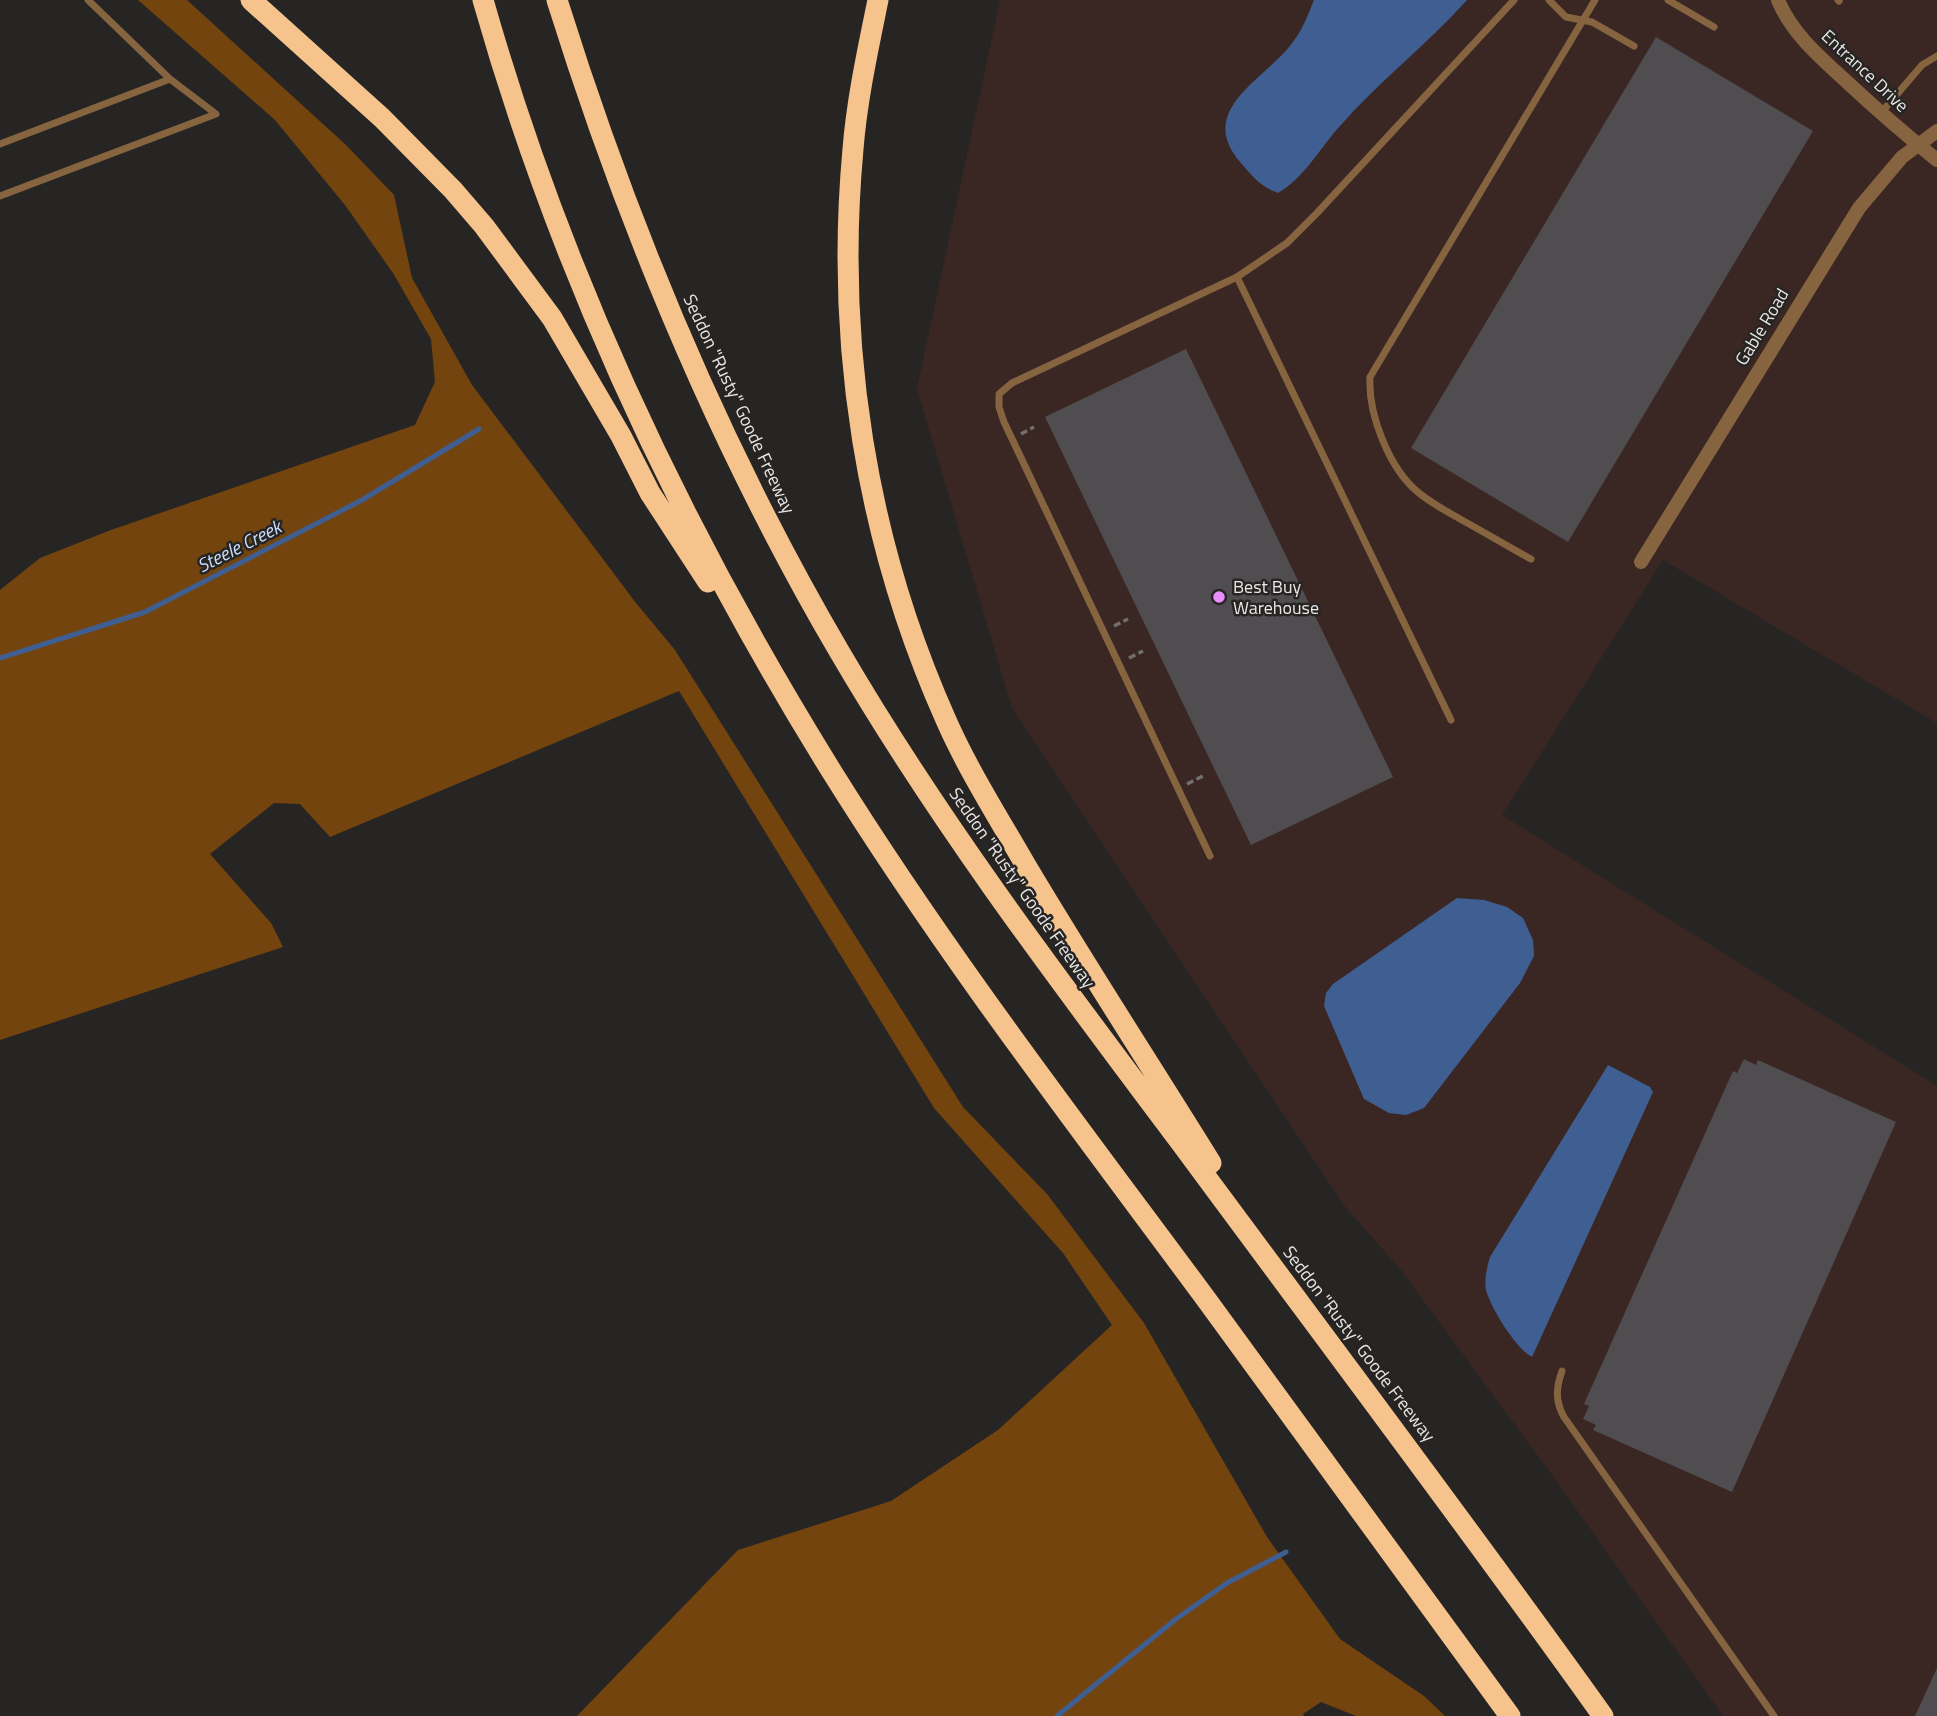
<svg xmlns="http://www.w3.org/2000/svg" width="1937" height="1716" font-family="'Titillium Web',sans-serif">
<rect width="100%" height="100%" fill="#272523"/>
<path fill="#3a2724" d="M1000,0h937v723l-274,-163 -161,255 435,271v630h-214l-171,-241 -151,-205 -58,-66 -331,-496 -95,-319z"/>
<path fill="#74440f" d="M138,0h49l159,145 48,50 18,83 60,107 164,218 39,47 288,457 84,87 97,129 123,214 73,102 84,57 21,20h-89l-35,-14 -18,12 1,2h-727l161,-166 153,-49 107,-71 114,-105 -49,-72 -129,-145 -255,-417 -349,146 -30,-33 -26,-1 -64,51 61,69 12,24 -283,93v-450l40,-32 71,-28 304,-105 20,-43 -4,-43 -38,-66 -48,-68 -70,-85z"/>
<path fill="#3f5f92" d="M1314,0h153c-40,45 -88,81 -127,126 -20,22 -36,52 -62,67 -18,-7 -24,-15 -37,-30 -45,-51 19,-81 48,-116 12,-14 18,-29 25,-47z
M1457,898l27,2 23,7 16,11 10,22 1,16 -14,27 -96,125 -18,7 -17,-2 -25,-14 -40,-93 2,-13 7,-9z
M1608,1065l42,22 3,5 -121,265c-16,-8 -41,-49 -46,-67 -2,-10 1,-23 4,-33z"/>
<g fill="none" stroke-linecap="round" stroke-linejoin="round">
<path stroke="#3f5f92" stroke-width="5" d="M0,658l145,-46 217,-112 117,-71
M1057,1716l119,-97 51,-36 59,-31"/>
</g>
<path fill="#4f4d50" d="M1656,37l157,94 -245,411 -157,-94z
M1186,349l207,428 -142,68 -206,-428z
M1744,1059l12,6 2,-5 138,62 -164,370 -139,-62 3,-5 -13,-6 6,-13 -5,-2 149,-333 4,2z
M1937,1668v48h-22z"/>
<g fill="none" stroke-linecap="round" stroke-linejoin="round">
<path stroke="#72706e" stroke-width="3.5" stroke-dasharray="7 3.5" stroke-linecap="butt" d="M1021,434l13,-7
M1114,626l14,-7
M1129,658l14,-7
M1187,784l16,-8"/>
<path stroke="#86643f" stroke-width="7" d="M1549,0l17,17 26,5 42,24
M1668,0l46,27
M1838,0l1,1
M1881,113l41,-48 15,-9
M0,144l170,-65 -82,-79
M0,196l216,-82 -46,-35
M1237,277l214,443
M1531,559c-24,-13 -47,-27 -71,-40 -14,-8 -29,-16 -41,-26 -30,-24 -51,-79 -49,-116l225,-377
M1210,856l-206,-434 -5,-15v-13l13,-11 225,-106 50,-34 30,-30 197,-213
M1562,1371c-6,17 -7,30 2,46l210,299"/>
<path stroke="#86643f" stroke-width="14" d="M1778,0c14,34 43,58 69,82 29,27 59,53 90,78
M1641,562l218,-354 43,-51 35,-26"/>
<path stroke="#f6c38d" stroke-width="21" d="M251,0l131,118 71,72 31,36 68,92 69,118 29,57 58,89
M483,0c77,272 200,532 349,772 114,183 246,354 374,527 102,139 202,278 304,417
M557,0c71,227 162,446 282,651 101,173 222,332 342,492 141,191 284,380 422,573
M878,0c-10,49 -21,99 -25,149 -18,195 13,392 93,571 22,50 52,97 79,144 60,101 124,199 186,299"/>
</g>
<circle fill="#ea8dfd" stroke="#272523" stroke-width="2.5" cx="1219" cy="597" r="7"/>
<g text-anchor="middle" stroke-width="5" stroke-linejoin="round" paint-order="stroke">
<g font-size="18" fill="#e9e7e6" stroke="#272523">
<text transform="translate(1865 71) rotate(43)" y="6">Entrance Drive</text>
<text transform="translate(1762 327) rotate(-59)" y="6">Gable Road</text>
<text transform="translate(739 404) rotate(65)" y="6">Seddon "Rusty" Goode Freeway</text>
<text transform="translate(1022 888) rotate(55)" y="6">Seddon "Rusty" Goode Freeway</text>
<text transform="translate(1359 1344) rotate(53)" y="6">Seddon "Rusty" Goode Freeway</text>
</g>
<g font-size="18" fill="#e9e7e6" stroke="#272523" text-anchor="start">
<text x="1233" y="593">Best Buy<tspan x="1233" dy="21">Warehouse</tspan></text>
</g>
<g font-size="19" font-style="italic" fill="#cadefe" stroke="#272523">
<text transform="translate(239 546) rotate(-27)" y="7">Steele Creek</text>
</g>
</g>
</svg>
